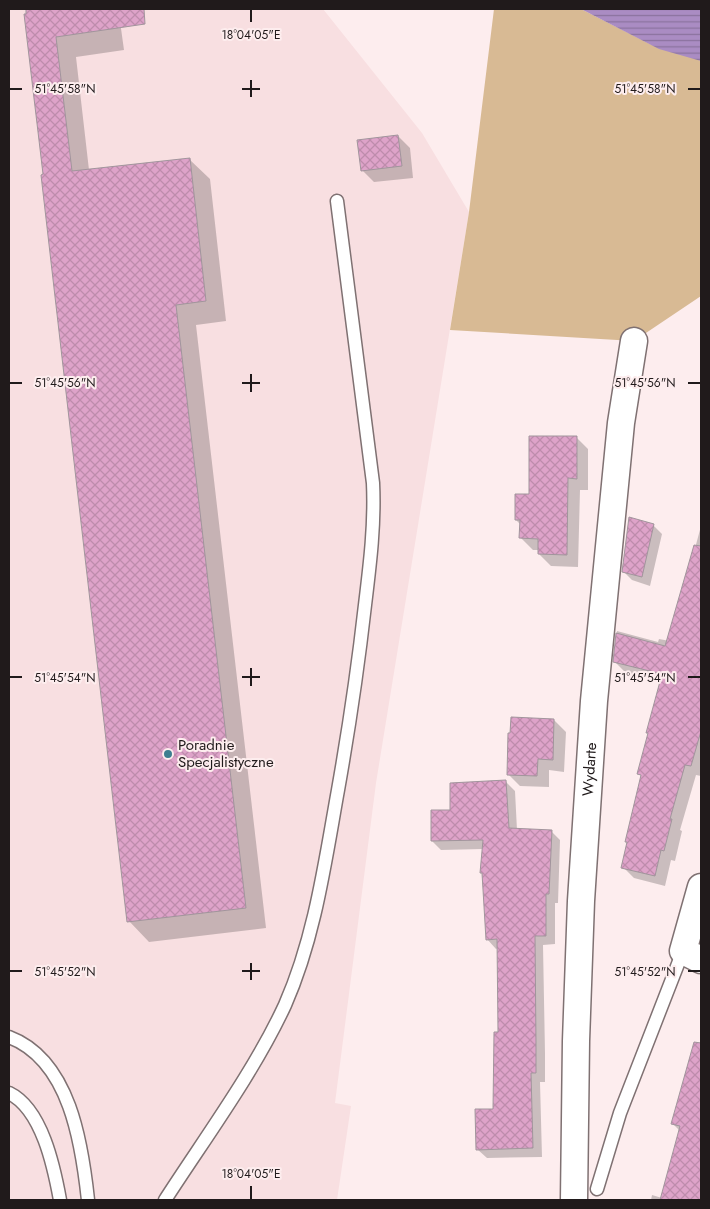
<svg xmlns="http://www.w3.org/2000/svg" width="710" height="1209" font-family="Jost,sans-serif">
<defs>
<pattern id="water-rules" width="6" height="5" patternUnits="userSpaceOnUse" patternTransform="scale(1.25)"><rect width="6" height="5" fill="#aa8cc3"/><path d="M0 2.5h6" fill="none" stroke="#8a729e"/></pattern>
<pattern id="building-cross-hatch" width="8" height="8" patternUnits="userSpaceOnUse" patternTransform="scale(1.25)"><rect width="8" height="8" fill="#dea3c9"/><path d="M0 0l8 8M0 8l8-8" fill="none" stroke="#be8cac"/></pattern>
</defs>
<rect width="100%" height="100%" fill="#fdedee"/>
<path fill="#f8dfe1" d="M9,9h314l99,124 47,79 -93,571 -41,320 16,3 -14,94h-328z"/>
<path fill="#d8ba94" d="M494,9h87l69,35 51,15v237l-67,45 -184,-11 19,-118z"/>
<path fill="url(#water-rules)" d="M581,9h120v52l-42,-12z"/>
<path fill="#0003" d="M27,9h87l5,5 5,36 -48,7 13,113 100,-11 21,20 16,142 -30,4 70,603 -117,14 -20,-21z
M398,136l12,12 3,30 -39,4 -12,-12z
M576,437l12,12v41h-8l-2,77 -27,-1 -12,-12v-4h-6l-12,-12v-13l-5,-5 14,-25z
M653,525l9,9 -12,52 -18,-6 -9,-9z
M701,526v250l-5,-1 -16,55 2,1 -7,30 -4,-1 -6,26 -31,-8 -11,-11 5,-23 -2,-3 16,-65 -4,-3 11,-39 -2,-2 14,-51 -36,-9 -11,-11 3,-30 41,11 1,-3 11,2z
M554,720l12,12 -2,40 -15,-2v17l-29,-1 -12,-12 3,-40z
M506,782l9,9 2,39 34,1 9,9 -2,63h-3v41l-12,1 2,108v29h-5l2,75 -55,1 -10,-9 17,-39 6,-77 -2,-85 -2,1 -9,-10 -4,-90 -42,1 -9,-9 19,-30z
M701,1063v137h-50l1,-5 10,3 18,-67 -8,-8z"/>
<path fill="url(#building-cross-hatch)" stroke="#a1959c" d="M26,9h118l1,15 -89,13 16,134 118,-13 16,143 -30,4 70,603 -119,14 -86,-747 2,-1 -19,-160h2z
M398,135l4,31 -41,5 -4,-31z
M529,436h48v43l-9,-1 -1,77 -29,-1v-15l-19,-1 1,-18h-5v-26h14z
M629,517l25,7 -12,53 -20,-5z
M694,545l7,1v185l-10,35 -6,-1 -15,54h2l-8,32 -3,-1 -6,26 -34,-8 6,-26h-2l16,-67 -4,-1 11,-41h-2l16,-59 -49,-12 3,-29 49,13z
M511,717l43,2 -1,41 -15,-1 -1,17 -30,-1 1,-42h2z
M506,780l3,48 43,2 -3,64h-3v42h-11l1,107v30h-5l2,75 -57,2 -1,-41h18l1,-77h4l-1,-93 -11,1 -4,-67h-2l3,-33 -52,1v-31h19v-27z
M694,1042l7,1v157h-41l20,-74 -9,-2z"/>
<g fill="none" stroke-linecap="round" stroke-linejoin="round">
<defs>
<path id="lane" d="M9,1037c61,23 73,107 79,163
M9,1093c33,16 45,74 51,107
M597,1189l23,-76 63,-162
M165,1200c40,-62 89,-128 120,-195 30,-68 40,-143 53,-215 11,-62 20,-123 27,-185 5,-41 10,-81 8,-122l-36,-282"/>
<g id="street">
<path d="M701,887l-18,64 18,9"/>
<path id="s1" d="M574,1200l2,-159 5,-140 13,-200 27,-278 13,-82"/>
</g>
</defs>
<use href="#lane" stroke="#7f7172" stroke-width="15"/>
<use href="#street" stroke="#7f7172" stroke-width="29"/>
<use href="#lane" stroke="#fff" stroke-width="12"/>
<use href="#street" stroke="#fff" stroke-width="26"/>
</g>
<path fill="none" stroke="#201a1b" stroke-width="2" d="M251,10v12M251,80v17M10,89h12M242,89h18M688,89h12M251,374v18M10,383h12M242,383h18M688,383h12M251,668v18M10,677h12M242,677h18M688,677h12M251,963v17M10,971h12M242,971h18M688,971h12M251,1186v13"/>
<circle fill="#3d7f90" stroke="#fdedee" stroke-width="2" cx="168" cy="754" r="5"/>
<g text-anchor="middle" stroke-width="4" stroke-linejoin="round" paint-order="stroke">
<g font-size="15" fill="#201a1b" stroke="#fdedee" text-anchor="start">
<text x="178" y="750">Poradnie<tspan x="178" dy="17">Specjalistyczne</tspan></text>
</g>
<g font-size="15" fill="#201a1b" stroke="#fdedee">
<text dy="5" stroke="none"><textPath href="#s1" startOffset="431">Wydarte</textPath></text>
</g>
</g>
<g font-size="12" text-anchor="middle" fill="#201a1b" stroke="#fdedee" stroke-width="4" stroke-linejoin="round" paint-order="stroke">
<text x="251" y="39">18°04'05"E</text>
<text x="65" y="93">51°45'58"N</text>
<text x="645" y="93">51°45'58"N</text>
<text x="65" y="387">51°45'56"N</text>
<text x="645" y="387">51°45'56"N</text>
<text x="65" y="682">51°45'54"N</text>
<text x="645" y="682">51°45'54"N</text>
<text x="65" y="976">51°45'52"N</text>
<text x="645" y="976">51°45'52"N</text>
<text x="251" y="1178">18°04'05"E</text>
</g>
<rect width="710" height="1209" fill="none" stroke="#201a1b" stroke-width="20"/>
</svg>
